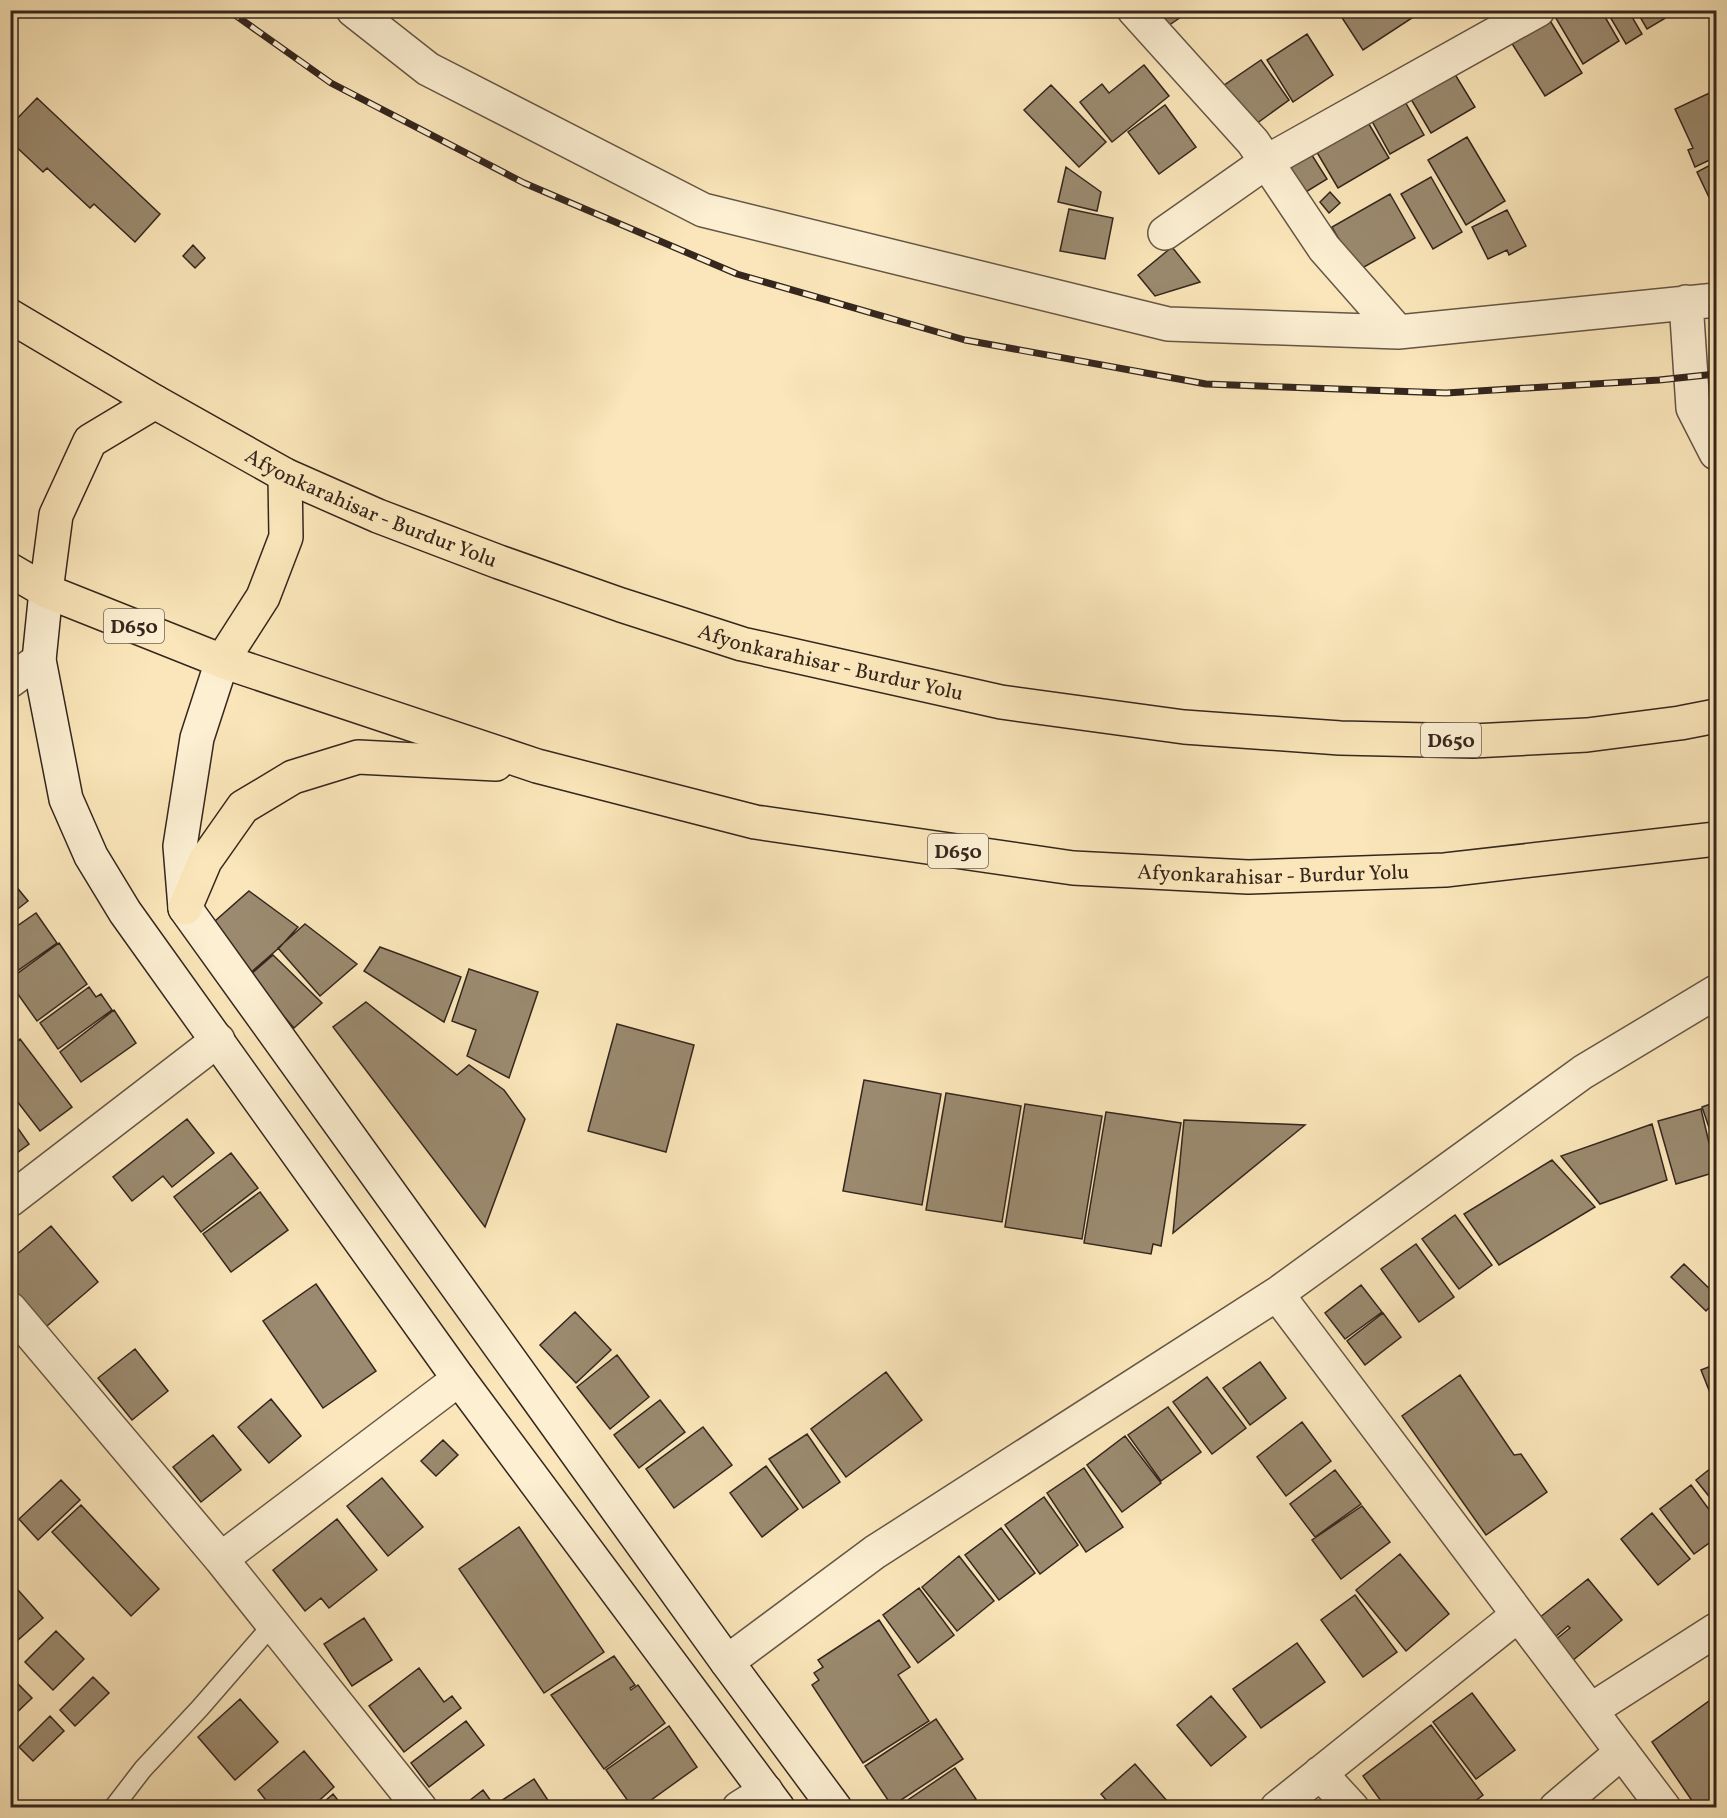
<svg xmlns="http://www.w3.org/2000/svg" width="1727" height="1818" font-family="Vollkorn,serif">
<rect width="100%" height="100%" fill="#fae6ba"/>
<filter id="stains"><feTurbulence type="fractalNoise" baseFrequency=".00333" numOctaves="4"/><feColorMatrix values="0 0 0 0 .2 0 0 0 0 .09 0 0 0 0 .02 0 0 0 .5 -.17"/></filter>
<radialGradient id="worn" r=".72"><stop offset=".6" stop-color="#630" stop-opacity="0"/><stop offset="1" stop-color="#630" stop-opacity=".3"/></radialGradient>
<path fill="#9b8a6f" stroke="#35261e" stroke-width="1.5" d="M1153,10h38l-26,18z
M1337,10h74l4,6 -52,34z
M1562,10h39l18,31 -36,23 -29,-49z
M1606,10h22l14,24 -16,10z
M1636,10h43l-32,19z
M1549,19l33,54 -37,23 -34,-54z
M1307,34l26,41 -40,27 -26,-42z
M1261,60l28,40 -40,29 -29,-41z
M1448,63l27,44 -44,26 -26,-44z
M1144,65l25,31 -57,46 -32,-40 22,-18 7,9z
M1051,85l55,57 -27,25 -55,-57z
M1716,90v67l-21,10 -7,-17 5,-2 -18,-39z
M1400,93l24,42 -34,19 -23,-42z
M37,98l123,116 -25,28 -41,-38 -4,4 -43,-40 -4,4 -33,-31v-15z
M1165,105l31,42 -37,27 -31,-42z
M1363,114l26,44 -51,30 -26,-44z
M1467,137l38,64 -39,24 -38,-65z
M1303,141l24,38 -26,16 -24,-37z
M1716,162v50l-19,-40z
M1066,167l35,25 -4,19 -39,-9z
M1431,177l31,55 -29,17 -32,-55z
M1330,192l10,11 -11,10 -9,-11z
M1390,194l25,44 -58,33 -25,-44z
M1069,209l44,9 -8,41 -45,-8z
M1507,210l19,36 -17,9 -2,-5 -19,9 -16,-32z
M193,245l12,13 -10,10 -12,-12z
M1172,247l28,35 -45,14 -17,-21z
M10,879l18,22 -18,14z
M249,891l49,36 -18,20 -32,28 -41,-47z
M36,913l21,30 -47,33v-45z
M305,924l52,40 -37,32 -42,-48z
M59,943l28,41 -50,37 -27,-38v-4z
M380,947l81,30 -17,45 -80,-51z
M273,955l49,48 -28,25 -45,-52z
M469,969l69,23 -29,86 -42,-22 9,-26 -24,-9z
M89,987l7,10 5,-3 11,16 -54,39 -18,-26z
M366,1002l91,73 12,-10 35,25 21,29 -40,108 -152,-200z
M114,1010l22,33 -55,39 -21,-30z
M617,1024l77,21 -28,107 -78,-21z
M20,1039l52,68 -32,24 -30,-39v-45z
M864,1080l77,14 -19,111 -79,-14z
M946,1093l75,13 -19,116 -76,-12z
M1716,1102v46l-14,-41z
M1025,1104l77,12 -20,123 -77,-12z
M1701,1109l15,63 -40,12 -18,-63z
M1106,1112l75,11 -20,123 -8,-2 -2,10 -67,-11z
M10,1117l19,27 -19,14z
M187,1119l27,34 -42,34 -9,-11 -31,25 -19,-24z
M1184,1120l121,5 -132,108z
M1652,1124l15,56 -67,24 -39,-48z
M231,1153l27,35 -57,44 -27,-35z
M1552,1160l43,47 -96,58 -35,-51z
M260,1192l28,38 -57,42 -28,-38z
M1455,1215l37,50 -33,24 -37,-50z
M51,1226l47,56 -58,50 -30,-35v-37z
M1416,1244l38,53 -35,25 -38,-53z
M1684,1264l32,31v5l-10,11 -35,-34z
M316,1284l60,87 -53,37 -60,-87z
M1361,1285l21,27 -37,27 -20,-26z
M575,1312l36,38 -35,33 -36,-38z
M1383,1313l18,24 -36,28 -18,-24z
M135,1349l33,42 -36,29 -34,-42z
M617,1355l32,42 -39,32 -33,-42z
M1260,1362l26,36 -36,27 -27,-37z
M1716,1364v44l-15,-38z
M886,1372l36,48 -76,57 -35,-48z
M1460,1375l54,80 7,-1 26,38 -61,43 -84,-119z
M1207,1377l39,51 -34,26 -39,-52z
M271,1399l30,37 -32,27 -31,-36z
M660,1400l25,32 -46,36 -25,-33z
M1168,1407l33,45 -40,29 -33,-46z
M1302,1422l29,39 -45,35 -29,-39z
M703,1427l29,38 -58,43 -28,-39z
M807,1434l33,48 -37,26 -34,-49z
M213,1435l28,35 -40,32 -28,-35z
M1125,1436l36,47 -39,29 -35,-47z
M443,1440l15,15 -22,21 -15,-15z
M1716,1464v41l-20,-25z
M766,1466l32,43 -36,28 -32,-44z
M1084,1468l39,59 -37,25 -39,-59z
M1335,1470l26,34 -46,33 -25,-33z
M382,1478l41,49 -35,29 -41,-50z
M61,1480l19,20 -42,40 -19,-21z
M1691,1485l25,34v19l-22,16 -34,-45z
M1044,1497l34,48 -38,29 -35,-49z
M81,1505l78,84 -28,27 -79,-84z
M1362,1506l28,36 -49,37 -29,-39z
M1652,1513l38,46 -32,26 -37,-46z
M337,1519l40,51 -48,38 -8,-10 -16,13 -32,-41z
M519,1527l85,125 -60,41 -85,-124z
M1001,1528l34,45 -36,27 -34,-45z
M1400,1554l49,60 -43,37 -50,-61z
M959,1556l35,45 -37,30 -35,-44z
M1588,1579l34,41 -50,41 -17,-21 15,-12 -2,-2 -13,11 -16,-19z
M10,1581l33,37 -33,29z
M919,1588l35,47 -36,28 -35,-48z
M1355,1595l42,57 -34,25 -42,-57z
M364,1618l28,42 -40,26 -28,-42z
M879,1620l31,47 -12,8 31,46 -66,42 -51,-78 7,-5 -5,-7 9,-6 -5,-7z
M56,1631l28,28 -31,31 -28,-28z
M1297,1643l28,39 -64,46 -28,-39z
M614,1656l21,29 -5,3 1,2 7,-5 27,38 -61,46 -53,-74z
M419,1668l25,34 8,-6 9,12 -57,44 -35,-46z
M10,1676l22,22 -22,21z
M93,1677l16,16 -34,33 -15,-16z
M1472,1693l43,57 -39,29 -43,-57z
M1211,1696l35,41 -35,29 -34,-41z
M1716,1696v112h-19l-45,-66z
M240,1699l38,43 -43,38 -37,-43z
M50,1716l14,15 -31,30 -14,-14z
M936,1719l27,40 -71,47 -27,-40z
M466,1721l18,24 -55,42 -18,-24z
M1431,1725l52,70 -17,13h-80l-23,-32z
M669,1726l28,41 -57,41h-7l-27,-38z
M304,1751l30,36 -23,21h-39l-14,-18z
M1135,1764l33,38 -6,6h-49l-12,-14z
M955,1768l21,31 -14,9h-66z
M534,1779l19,29h-48l-4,-7z
M483,1790l13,18h-36z
M333,1794l11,14h-27z"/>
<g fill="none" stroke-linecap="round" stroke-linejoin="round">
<defs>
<path id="lane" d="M113,1808l30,-39 57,-61 73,-84"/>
<path id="street" d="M353,10l75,59 275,141 465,114 230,8 318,-32
M1134,10l119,132 71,106 74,84
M1165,233l101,-71 272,-152
M1686,302l7,106 23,45
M10,681l29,-21
M10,1200l208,-160
M1277,1294l387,514
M10,1309l211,250 199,249
M221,1559l238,-180
M727,1662l148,-110 402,-258 306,-222 133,-80
M1591,1710l125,-80
M1320,1773l32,35
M739,1808l27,-17
M1277,1808l241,-193
M1556,1808l66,-56"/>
<path id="secondary" d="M46,591l-7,69 27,139 25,57 34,56 334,467 319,429
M222,661l-25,77 -17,108 5,62 542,754 108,146"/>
<g id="highway">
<path id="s1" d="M10,316l145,86 130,73 93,41 121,46 122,43 121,39 259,58 183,25 156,11 133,3 114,-6 93,-12 36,-7"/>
<path id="s2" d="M10,570l36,21 176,70 315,105 218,56 318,46 175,9 197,-7 271,-31"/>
<path d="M46,591l10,-76 34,-74 65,-39"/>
<path d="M222,661l41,-64 23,-60 -1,-62"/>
<path d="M185,908l20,-47 38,-54 50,-30 65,-20 138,7"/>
</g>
</defs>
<use href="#lane" stroke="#665645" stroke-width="21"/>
<use href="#street" stroke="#665645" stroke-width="36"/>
<use href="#secondary" stroke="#35261e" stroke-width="36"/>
<use href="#highway" stroke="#35261e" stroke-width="36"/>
<use href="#lane" stroke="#fcefd2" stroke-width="18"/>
<use href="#street" stroke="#fcefd2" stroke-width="33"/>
<use href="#secondary" stroke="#fcefd2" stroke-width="33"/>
<use href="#highway" stroke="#fae6ba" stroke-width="33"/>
<defs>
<path id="rail" d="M228,10l103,73 193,100 213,91 228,66 241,44 240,9 213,-13 57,-6"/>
</defs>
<use href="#rail" stroke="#35261e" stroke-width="7"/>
<use href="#rail" stroke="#fcefd2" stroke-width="4.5" stroke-dasharray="14" stroke-linecap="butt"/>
</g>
<g text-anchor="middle" stroke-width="6" stroke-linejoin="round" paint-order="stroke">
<g fill="#fcefd2" stroke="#716254" stroke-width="1.5">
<rect x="104" y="609" width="60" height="34" rx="4.5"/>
<rect x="1421" y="723" width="60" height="34" rx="4.5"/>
<rect x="928" y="834" width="60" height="34" rx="4.5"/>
</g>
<g font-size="20" font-weight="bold" fill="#35261e">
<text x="134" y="633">D650</text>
<text x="1451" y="747">D650</text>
<text x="958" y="858">D650</text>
</g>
<g font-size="21" fill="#35261e" stroke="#fcefd2">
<text dy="7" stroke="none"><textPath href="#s1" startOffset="410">Afyonkarahisar - Burdur Yolu</textPath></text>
<text dy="7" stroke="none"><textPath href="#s1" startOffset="896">Afyonkarahisar - Burdur Yolu</textPath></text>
<text dy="7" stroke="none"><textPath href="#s2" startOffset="1310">Afyonkarahisar - Burdur Yolu</textPath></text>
</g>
</g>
<rect width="1727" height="1818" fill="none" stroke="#fae6ba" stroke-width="36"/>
<rect x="12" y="12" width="1703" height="1794" fill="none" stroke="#35261e" stroke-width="3"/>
<rect x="18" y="18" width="1691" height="1782" fill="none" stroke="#35261e" stroke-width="1.5"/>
<rect width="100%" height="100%" filter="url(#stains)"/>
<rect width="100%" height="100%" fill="url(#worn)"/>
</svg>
